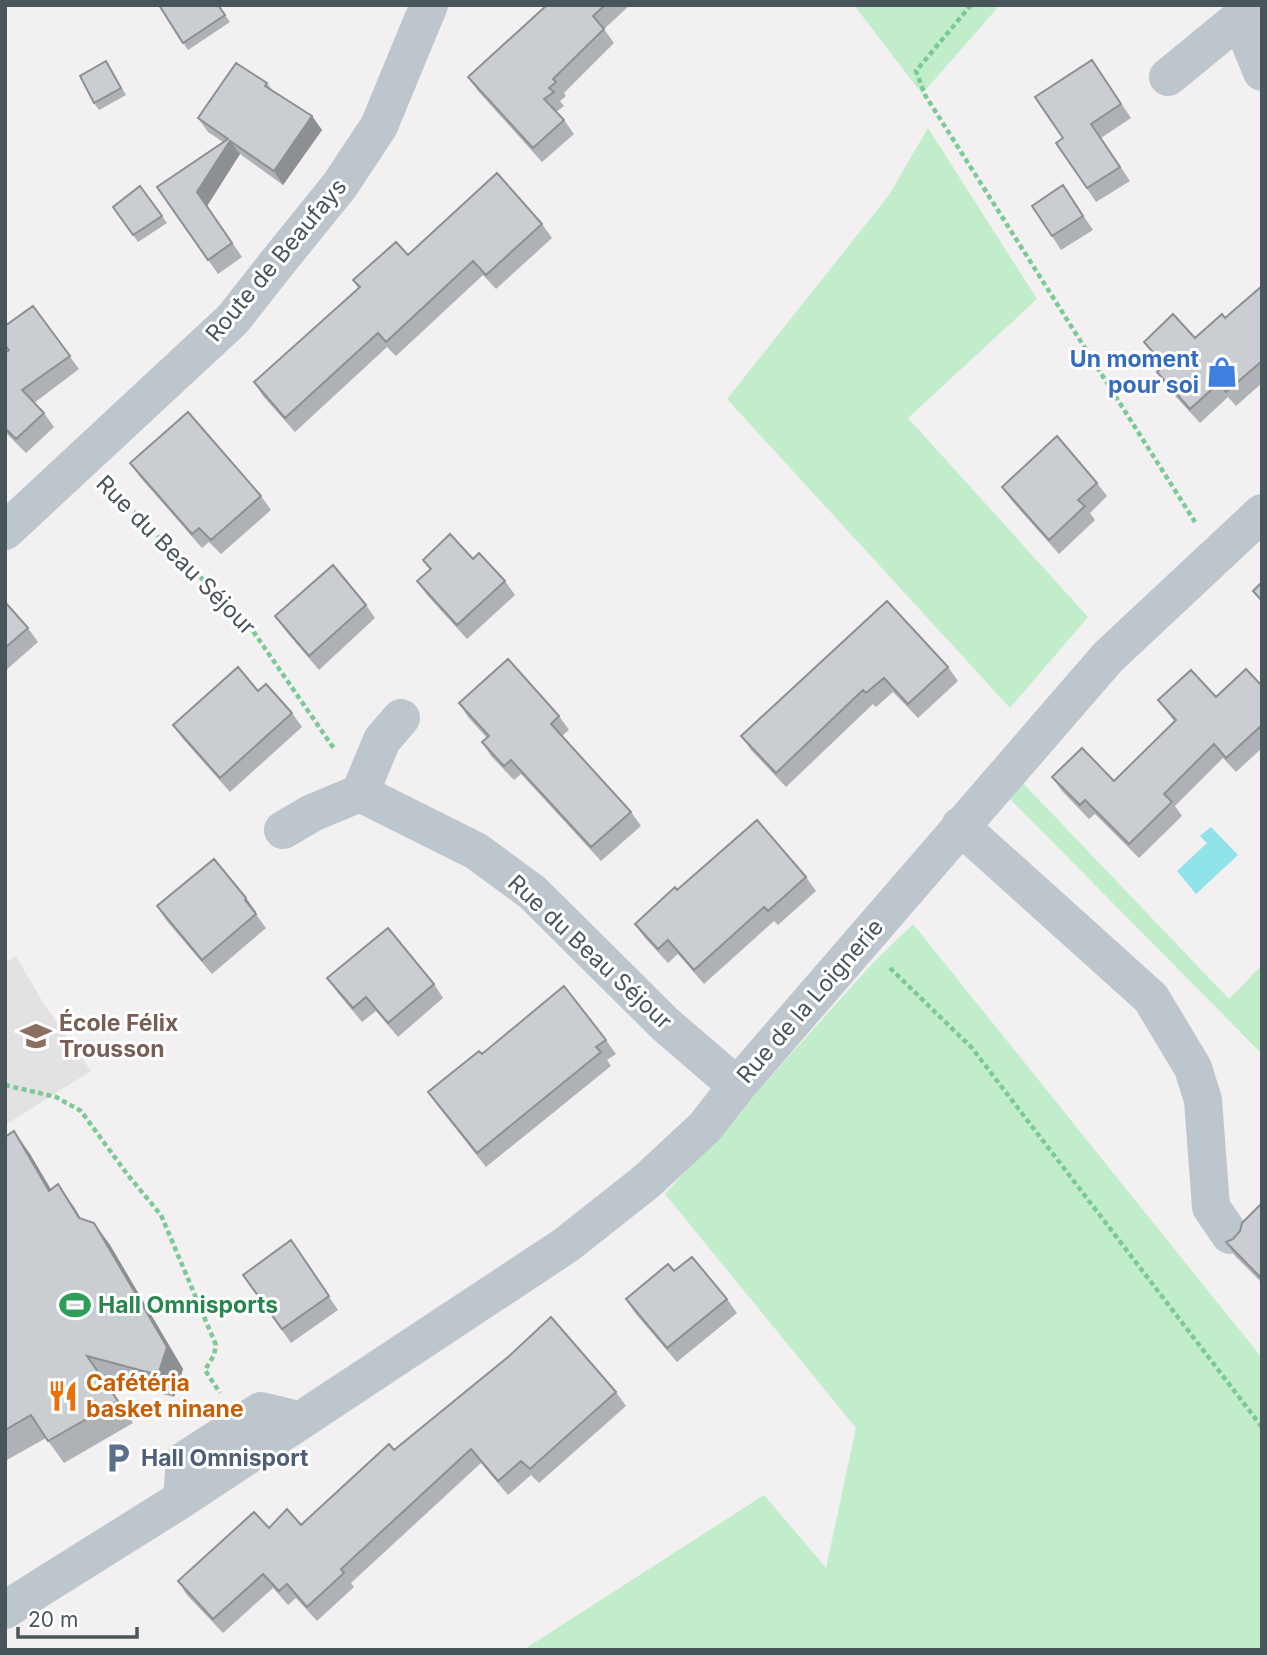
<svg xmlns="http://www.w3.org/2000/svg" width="1267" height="1655" font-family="Inter,sans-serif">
<rect width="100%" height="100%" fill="#f2f0f0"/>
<path fill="#e3e1e1" d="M16,956l26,45 49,70 -86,54v-162z"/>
<path fill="#c1edcb" d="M854,5h146l-78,89z
M928,128l109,171 -129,119 180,199 -78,91 -283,-309 162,-204z
M1019,779l210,220 33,-34v89l-253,-256z
M913,924l349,434v292h-739l241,-155 62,73 30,-140 -191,-234 207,-230z"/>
<path fill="#90e3e8" d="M1211,827l27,28 -42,39 -19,-23 30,-28 -7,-7z"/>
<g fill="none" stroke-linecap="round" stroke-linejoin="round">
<path stroke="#7ac996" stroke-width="4.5" stroke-dasharray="5 3.5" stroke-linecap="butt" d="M971,5l-55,66 9,24 270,427
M110,487l68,70 64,58 93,135
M890,968l82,80 290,379
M5,1085l51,12 25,14 46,63 34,41 55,130 -2,10 -9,15 15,23"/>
<path stroke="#bcc6cc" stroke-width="38" d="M1240,18l22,54
M1168,77l72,-59 11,-13
M5,531l228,-212 44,-56 63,-78 39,-59 50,-121
M360,793l116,58 56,41 133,132 72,62
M960,826l191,172 42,70 10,32 8,107 19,28
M283,830l29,-17 48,-20 22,-53 19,-22
M182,1499l3,-39 76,-49 37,9
M5,1610l177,-111 384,-254 81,-64 58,-54 32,-41 371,-429 154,-144"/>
</g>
<path fill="#aeb1b5" d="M159,5h59l12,17 -42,28z
M547,5h83l-26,24 10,14 -50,50 2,3 -6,5 4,5 -8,6 8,8 10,14 -32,28 -64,-71 -10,-14z
M1092,60l39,58 -30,20 29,43 -34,21 -40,-59 7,-5z
M106,61l20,34 -27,15 -5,-7z
M267,83l5,7 40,26 10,14 -39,55 -43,-31 -33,52 35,51 -24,17 -61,-87 66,-45 -15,-10 -10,-14z
M1063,185l30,45 -32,20 -9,-14z
M140,186l27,37 -29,19 -25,-35z
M542,224l10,14 -56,51 -13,-14 -87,81 -9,-9 -92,85 -32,-36 -9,-14 104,-94 -5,-8 55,-25z
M1262,286v97l-26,23 -8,-9 -28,26 -34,-37 -9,-14 2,-2 -10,-14 3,-3 -8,-11 51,-4 30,-20z
M33,306l46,63 -45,34 10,10 10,14 -28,26 -21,-21v-79l4,-3z
M130,463l131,33 10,14 -50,44 -12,-12 -7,6 -62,-71z
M1097,483l10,13 -17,17 5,7 -36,34 -47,-53 -10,-14z
M473,559l32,22 10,14 -48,44 -40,-44 -10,-14 13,-11 -7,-10z
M887,601l61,66 10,14 -40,37 -25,-26 -17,15 -3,-3 -87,83 -35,-37 -10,-14z
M5,602l23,26 10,14 -33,29z
M366,605l9,13 -56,52 -34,-40 -10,-14z
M1262,686v62l-26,24 -13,-14 -48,48 7,10 -43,42 -44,-44 -6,5 -27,-28 -10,-14 62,4 60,-60 -16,-21 58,-3z
M258,691l34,22 10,14 -72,65 -47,-53 -10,-14z
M459,703l100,13 10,14 -7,6 69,76 10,14 -40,35 -80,-87 -7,6 -23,-24 -9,-14 5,-4 -19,-21z
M806,877l10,14 -38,34 -4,-4 -70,63 -26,-30 -10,9 -23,-25 -10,-14 42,-34z
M246,898l10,14 -1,1 11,15 -54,46 -46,-54 -9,-14z
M327,978l107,6 9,14 -45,39 -22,-26 -14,11 -25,-30z
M606,1040l10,14 -9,6 4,6 -125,101 -48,-61 -10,-14 54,-38z
M14,1131l16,23 21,36 23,17 7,12 13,4 16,22 73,124 -9,28 -71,-18 30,44 -69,40 -18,-25 -41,23v-324z
M1262,1203v80l-27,-27 -9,-14 7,-3z
M291,1240l47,70 -47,33 -48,-68z
M674,1271l53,28 10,14 -60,49 -42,-49 -9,-14z
M616,1392l10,14 -87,77 -8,-8 -23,20 -27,-32 -130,120 3,4 -37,34 -21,-23 -8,7 -15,-17 -50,45 -36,-38 -9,-14 91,-53 32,-3 93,-75z"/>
<path fill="#8d9093" d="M312,116l10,14 -39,55 -9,-14z
M230,141l10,13 -33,52 35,51 -45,-65z
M246,898l10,14 -1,2 -10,-14z
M14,1131l16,23 35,59 -16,-22z
M58,1184l16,23 20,33 -15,-22z
M94,1223l16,22 73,124 -9,28 -16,-22z"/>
<path fill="#caced2" stroke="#8d9093" stroke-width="2" d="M159,5h59l7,10 -42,28z
M547,5h58l-12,11 11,13 -51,50 3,3 -7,6 5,4 -10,7 20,21 -31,28 -65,-71z
M1092,60l29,44 -30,20 29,43 -33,21 -31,-45 7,-5 -28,-41z
M106,61l15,27 -27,15 -14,-27z
M236,63l31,20 -2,3 47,30 -38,55 -44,-30 -33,51 35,51 -24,17 -51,-73 71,-48 -30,-21z
M497,173l45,51 -56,51 -13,-14 -87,81 -8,-9 -93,85 -31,-36 106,-95 -7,-7 43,-38 12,13z
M1063,185l20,31 -31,20 -20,-30z
M140,186l22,30 -29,19 -20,-28z
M1262,286v75l-36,31 -7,-9 -29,26 -33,-37 4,-4 -12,-12 4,-4 -9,-10 29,-28 22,24 27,-24 3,4z
M33,306l37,50 -48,34 22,23 -28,26 -11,-11v-75l4,-3 -4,-5v-19z
M188,412l73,84 -50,44 -12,-12 -7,6 -62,-71z
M1057,436l40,47 -19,17 7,6 -36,34 -47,-53z
M450,534l23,25 6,-6 26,28 -48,44 -40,-44 14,-12 -8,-9z
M333,565l33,40 -57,51 -34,-40z
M1262,582v19l-9,-10z
M887,601l61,66 -40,37 -24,-26 -18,15 -3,-3 -87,83 -35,-37z
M5,602l23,26 -23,20z
M508,659l51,57 -8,8 80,88 -40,35 -80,-87 -7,6 -22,-24 7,-6 -30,-33z
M238,667l20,24 8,-7 26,29 -72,65 -47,-53z
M1246,669l16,17v39l-36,33 -12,-14 -50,50 8,8 -43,42 -44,-44 -5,5 -28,-28 30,-29 32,33 62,-61 -18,-20 33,-30 25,27z
M757,820l49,57 -38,34 -4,-4 -70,63 -26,-30 -10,9 -23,-25 40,-37 2,3z
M214,859l32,39 -1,2 11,14 -54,46 -45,-54z
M388,928l46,56 -46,39 -22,-26 -13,11 -26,-30z
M564,986l42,54 -10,7 5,5 -124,101 -49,-61 51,-41 3,3z
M14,1131l35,60 9,-7 21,34 15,5 73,124 -9,28 -71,-19 31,45 -70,40 -17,-26 -26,15v-293z
M1262,1203v76l-36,-37 7,-3 7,-8 2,-8z
M291,1240l38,56 -47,33 -39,-54z
M692,1257l35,42 -60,49 -41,-49 42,-35 6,7z
M551,1317l65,75 -86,77 -9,-8 -23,20 -27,-32 -130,120 3,4 -37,34 -20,-23 -8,7 -16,-17 -50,45 -35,-38 76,-69 15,16 18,-19 14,16 88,-81 5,6 114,-93z"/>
<defs>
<symbol id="shop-bare" viewBox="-9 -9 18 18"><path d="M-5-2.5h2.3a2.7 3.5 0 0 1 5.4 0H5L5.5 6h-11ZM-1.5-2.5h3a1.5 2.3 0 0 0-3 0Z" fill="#3f7fe0" stroke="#fff" stroke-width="2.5" paint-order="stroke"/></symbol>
<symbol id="school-bare" viewBox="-9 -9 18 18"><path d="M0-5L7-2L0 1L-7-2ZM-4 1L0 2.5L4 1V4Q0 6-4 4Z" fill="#8d6e63" stroke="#fff" stroke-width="2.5" paint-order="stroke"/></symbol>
<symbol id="stadium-bare" viewBox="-9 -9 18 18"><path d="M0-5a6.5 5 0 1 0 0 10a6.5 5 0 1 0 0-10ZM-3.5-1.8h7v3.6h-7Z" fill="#2e9e5b" stroke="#fff" stroke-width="2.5" paint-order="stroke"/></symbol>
<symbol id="restaurant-bare" viewBox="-9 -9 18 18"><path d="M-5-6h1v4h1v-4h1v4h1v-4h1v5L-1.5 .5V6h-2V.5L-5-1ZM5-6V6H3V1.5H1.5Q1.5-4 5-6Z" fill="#e8710a" stroke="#fff" stroke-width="2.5" paint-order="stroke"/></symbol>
<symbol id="parking-bare" viewBox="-9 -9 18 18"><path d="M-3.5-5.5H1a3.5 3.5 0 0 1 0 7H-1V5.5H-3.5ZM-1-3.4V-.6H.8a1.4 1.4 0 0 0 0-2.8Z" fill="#5c6f8a" stroke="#fff" stroke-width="2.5" paint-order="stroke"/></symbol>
</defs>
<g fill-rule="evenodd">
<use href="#shop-bare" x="1200" y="350" width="44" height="44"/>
<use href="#school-bare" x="14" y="1014" width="44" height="44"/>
<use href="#stadium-bare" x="53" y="1283" width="44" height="44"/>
<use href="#restaurant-bare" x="41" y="1374" width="44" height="44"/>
<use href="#parking-bare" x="96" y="1436" width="44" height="44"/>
</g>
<g text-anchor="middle" stroke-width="6" stroke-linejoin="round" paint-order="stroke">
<g font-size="23" fill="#48565c" stroke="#fff">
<text transform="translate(276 260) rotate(-50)" y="8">Route de Beaufays</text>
<text transform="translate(176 555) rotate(45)" y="8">Rue du Beau Séjour</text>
<text transform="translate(590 952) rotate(43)" y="8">Rue du Beau Séjour</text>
<text transform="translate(810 1001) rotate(-49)" y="8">Rue de la Loignerie</text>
</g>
<g font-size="23" font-weight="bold" fill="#366cbe" stroke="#fff" text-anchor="end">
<text x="1199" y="367">Un moment<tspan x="1199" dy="26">pour soi</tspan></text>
</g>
<g font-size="23" font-weight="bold" fill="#785e54" stroke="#fff" text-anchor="start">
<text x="59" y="1031">École Félix<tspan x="59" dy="26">Trousson</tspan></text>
</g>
<g font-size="23" font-weight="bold" fill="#27864d" stroke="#fff" text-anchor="start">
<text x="98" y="1313">Hall Omnisports</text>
</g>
<g font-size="23" font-weight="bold" fill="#c56008" stroke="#fff" text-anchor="start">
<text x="86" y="1391">Cafétéria<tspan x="86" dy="26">basket ninane</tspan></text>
</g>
<g font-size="23" font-weight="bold" fill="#4e5e75" stroke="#fff" text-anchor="start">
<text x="141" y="1466">Hall Omnisport</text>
</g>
</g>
<rect width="1267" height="1655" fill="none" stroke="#48565c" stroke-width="14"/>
<path d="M18 1627v10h119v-10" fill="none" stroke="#48565c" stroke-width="3.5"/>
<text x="28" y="1627" font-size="21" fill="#48565c" stroke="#ffffff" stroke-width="5" paint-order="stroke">20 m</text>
</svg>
